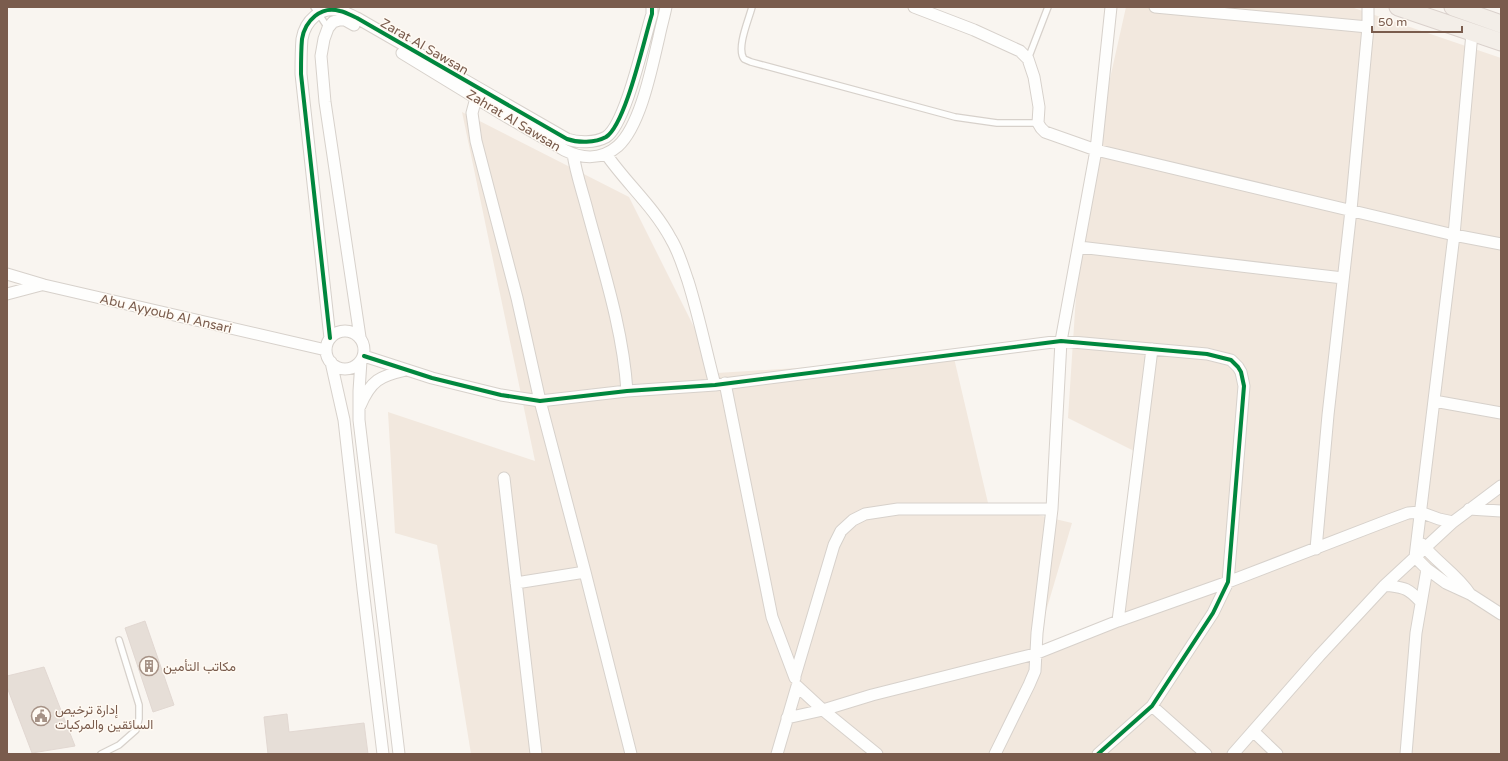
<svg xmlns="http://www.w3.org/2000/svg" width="1508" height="761" font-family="'Varela Round',Vazirmatn,sans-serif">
<rect width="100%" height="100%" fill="#f9f5f0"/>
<path fill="#f2e8de" d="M1126,7h225l150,51v696h-1030l-34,-209 -42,-12 -7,-121 147,49 -73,-349 167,85 88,176 237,-15 34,145 84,20 -38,129 89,-32 13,-168 -68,-34 14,-214z"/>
<path fill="#e6ded7" stroke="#e2d8d2" d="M145,621l29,84 -21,7 -28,-84z
M44,667l31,79 -43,7 -25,-66v-11z
M287,714l2,18 75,-9 4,31h-100l-4,-37z"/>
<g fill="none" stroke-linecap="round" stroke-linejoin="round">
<defs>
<path id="lane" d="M314,7l14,21
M752,7c-3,12 -16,41 -8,52l7,3 204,55 42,6h41
M1028,59l20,-52
M101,754l18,-9 17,-15 3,-11v-14l-20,-65"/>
<path id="street" d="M914,7l60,23 46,21 8,8 6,18 5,30 -1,16 3,5 4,4 51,18 358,85 47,9
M1155,7l213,20
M354,25l-9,-5h-6l-6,2 -5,6 -4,11 -3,17 4,46 35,235
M1472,33l-18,202 -39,322 12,12 19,14 24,11 31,20
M402,53l100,61 62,36c18,9 38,10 54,-4 23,-21 34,-80 41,-109 2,-10 5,-20 7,-30
M480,92l-4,6 -4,15 4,28 41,157 23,103 45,171 46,182
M573,154c3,20 10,39 15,59 16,59 35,117 39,178
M606,154c20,29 48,53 65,85 8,13 12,28 17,42 11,35 18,70 27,104
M1079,247l264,31
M7,274l37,11 282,65
M7,294l34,-9
M326 350a19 19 0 1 1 38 0a19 19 0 1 1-38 0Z
M330,338l-29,-264c0,-12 0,-24 1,-35 3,-18 19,-34 38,-28 6,1 12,5 17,7l210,121c11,4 28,4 39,-2 20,-13 38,-98 46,-123v-7
M364,356l68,22 69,17 39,6 87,-10 88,-6 346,-44 146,13 24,6 7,7 3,5 3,14 -16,196 -15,31 -61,93 -54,48
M361,361l-2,30v29l40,334
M331,362l13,58 19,169 20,165
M725,383l47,234 23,61
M1434,401l67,12
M360,406c11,-26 20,-30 46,-36
M504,478l32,276
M1469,509l32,2
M1422,544c14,18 35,30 48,50
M1316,549l12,-134 23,-205 17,-183v-20
M516,583l69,-11
M1385,585c19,3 22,2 35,16
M1118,621l34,-272
M795,676l39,-131 7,-14 12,-11 12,-6 33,-5h154
M1152,706l54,48
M787,718l36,-8 54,44
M1253,731l24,23
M777,754l20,-68 26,24 49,-15 163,-41 83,-33 110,-39 161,-62 19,-7 12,-1 19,7 14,3
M995,754l34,-69 6,-14 2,-38 15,-124 9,-168 35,-191 15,-143
M1233,754l86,-98 66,-71 68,-63 48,-36
M1406,754l10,-121 11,-64"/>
<path id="primary" d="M1398,7l103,35
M1453,7l48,17"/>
</defs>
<use href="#lane" stroke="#d7d1cb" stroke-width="8"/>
<use href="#street" stroke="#d7d1cb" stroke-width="13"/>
<use href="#primary" stroke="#dad1cc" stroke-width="19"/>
<use href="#lane" stroke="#fefefd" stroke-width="5.5"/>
<use href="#street" stroke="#fefefd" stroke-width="11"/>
<use href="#primary" stroke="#f3eee8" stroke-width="17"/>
<defs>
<path id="cycleway" d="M330,338l-29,-264c0,-12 0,-24 1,-35 3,-18 19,-34 38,-28 6,1 12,5 17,7l210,121c11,4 28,4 39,-2 20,-13 38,-98 46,-123v-7
M364,356l68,22 69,17 39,6 87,-10 88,-6 346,-44 146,13 24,6 7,7 3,5 3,14 -16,196 -15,31 -61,93 -54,48"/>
</defs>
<use href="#cycleway" stroke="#fffaf3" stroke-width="6"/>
<use href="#cycleway" stroke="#00873e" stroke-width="4"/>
</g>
<defs>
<symbol id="building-ring" viewBox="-11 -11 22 22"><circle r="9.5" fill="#fffaf3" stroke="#a69286" stroke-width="1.5"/><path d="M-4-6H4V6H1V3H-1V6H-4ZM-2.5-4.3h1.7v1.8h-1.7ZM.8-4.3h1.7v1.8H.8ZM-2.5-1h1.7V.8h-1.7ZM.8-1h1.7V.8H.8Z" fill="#a69286"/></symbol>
<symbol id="civic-ring" viewBox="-11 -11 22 22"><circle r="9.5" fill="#fffaf3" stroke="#a69286" stroke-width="1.5"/><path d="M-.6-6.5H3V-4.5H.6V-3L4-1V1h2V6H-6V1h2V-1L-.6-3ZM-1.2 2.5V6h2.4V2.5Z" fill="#a69286"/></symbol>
</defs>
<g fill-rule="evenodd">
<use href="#building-ring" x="138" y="655" width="22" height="22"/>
<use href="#civic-ring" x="30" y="705" width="22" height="22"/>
</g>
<g text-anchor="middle" stroke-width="3" stroke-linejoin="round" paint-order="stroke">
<g font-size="13" fill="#7a5c4d" stroke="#fffaf3">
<text transform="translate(425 46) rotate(30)" y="5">Zarat Al Sawsan</text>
<text transform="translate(514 120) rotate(31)" y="5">Zahrat Al Sawsan</text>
<text transform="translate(166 313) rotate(13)" y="5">Abu Ayyoub Al Ansari</text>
</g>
<g font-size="13" fill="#7a5c4d" stroke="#fffaf3" text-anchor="start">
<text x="163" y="671">مكاتب التأمين</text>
<text x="55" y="714">إدارة ترخيص<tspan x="55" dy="15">السائقين والمركبات</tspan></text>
</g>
</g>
<rect width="1508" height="761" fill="none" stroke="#7a5c4d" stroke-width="16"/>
<path d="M1372 26v6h90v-6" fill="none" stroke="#7a5c4d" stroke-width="2"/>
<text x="1378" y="26" font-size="12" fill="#7a5c4d" stroke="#fffaf3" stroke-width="3" paint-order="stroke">50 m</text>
</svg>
